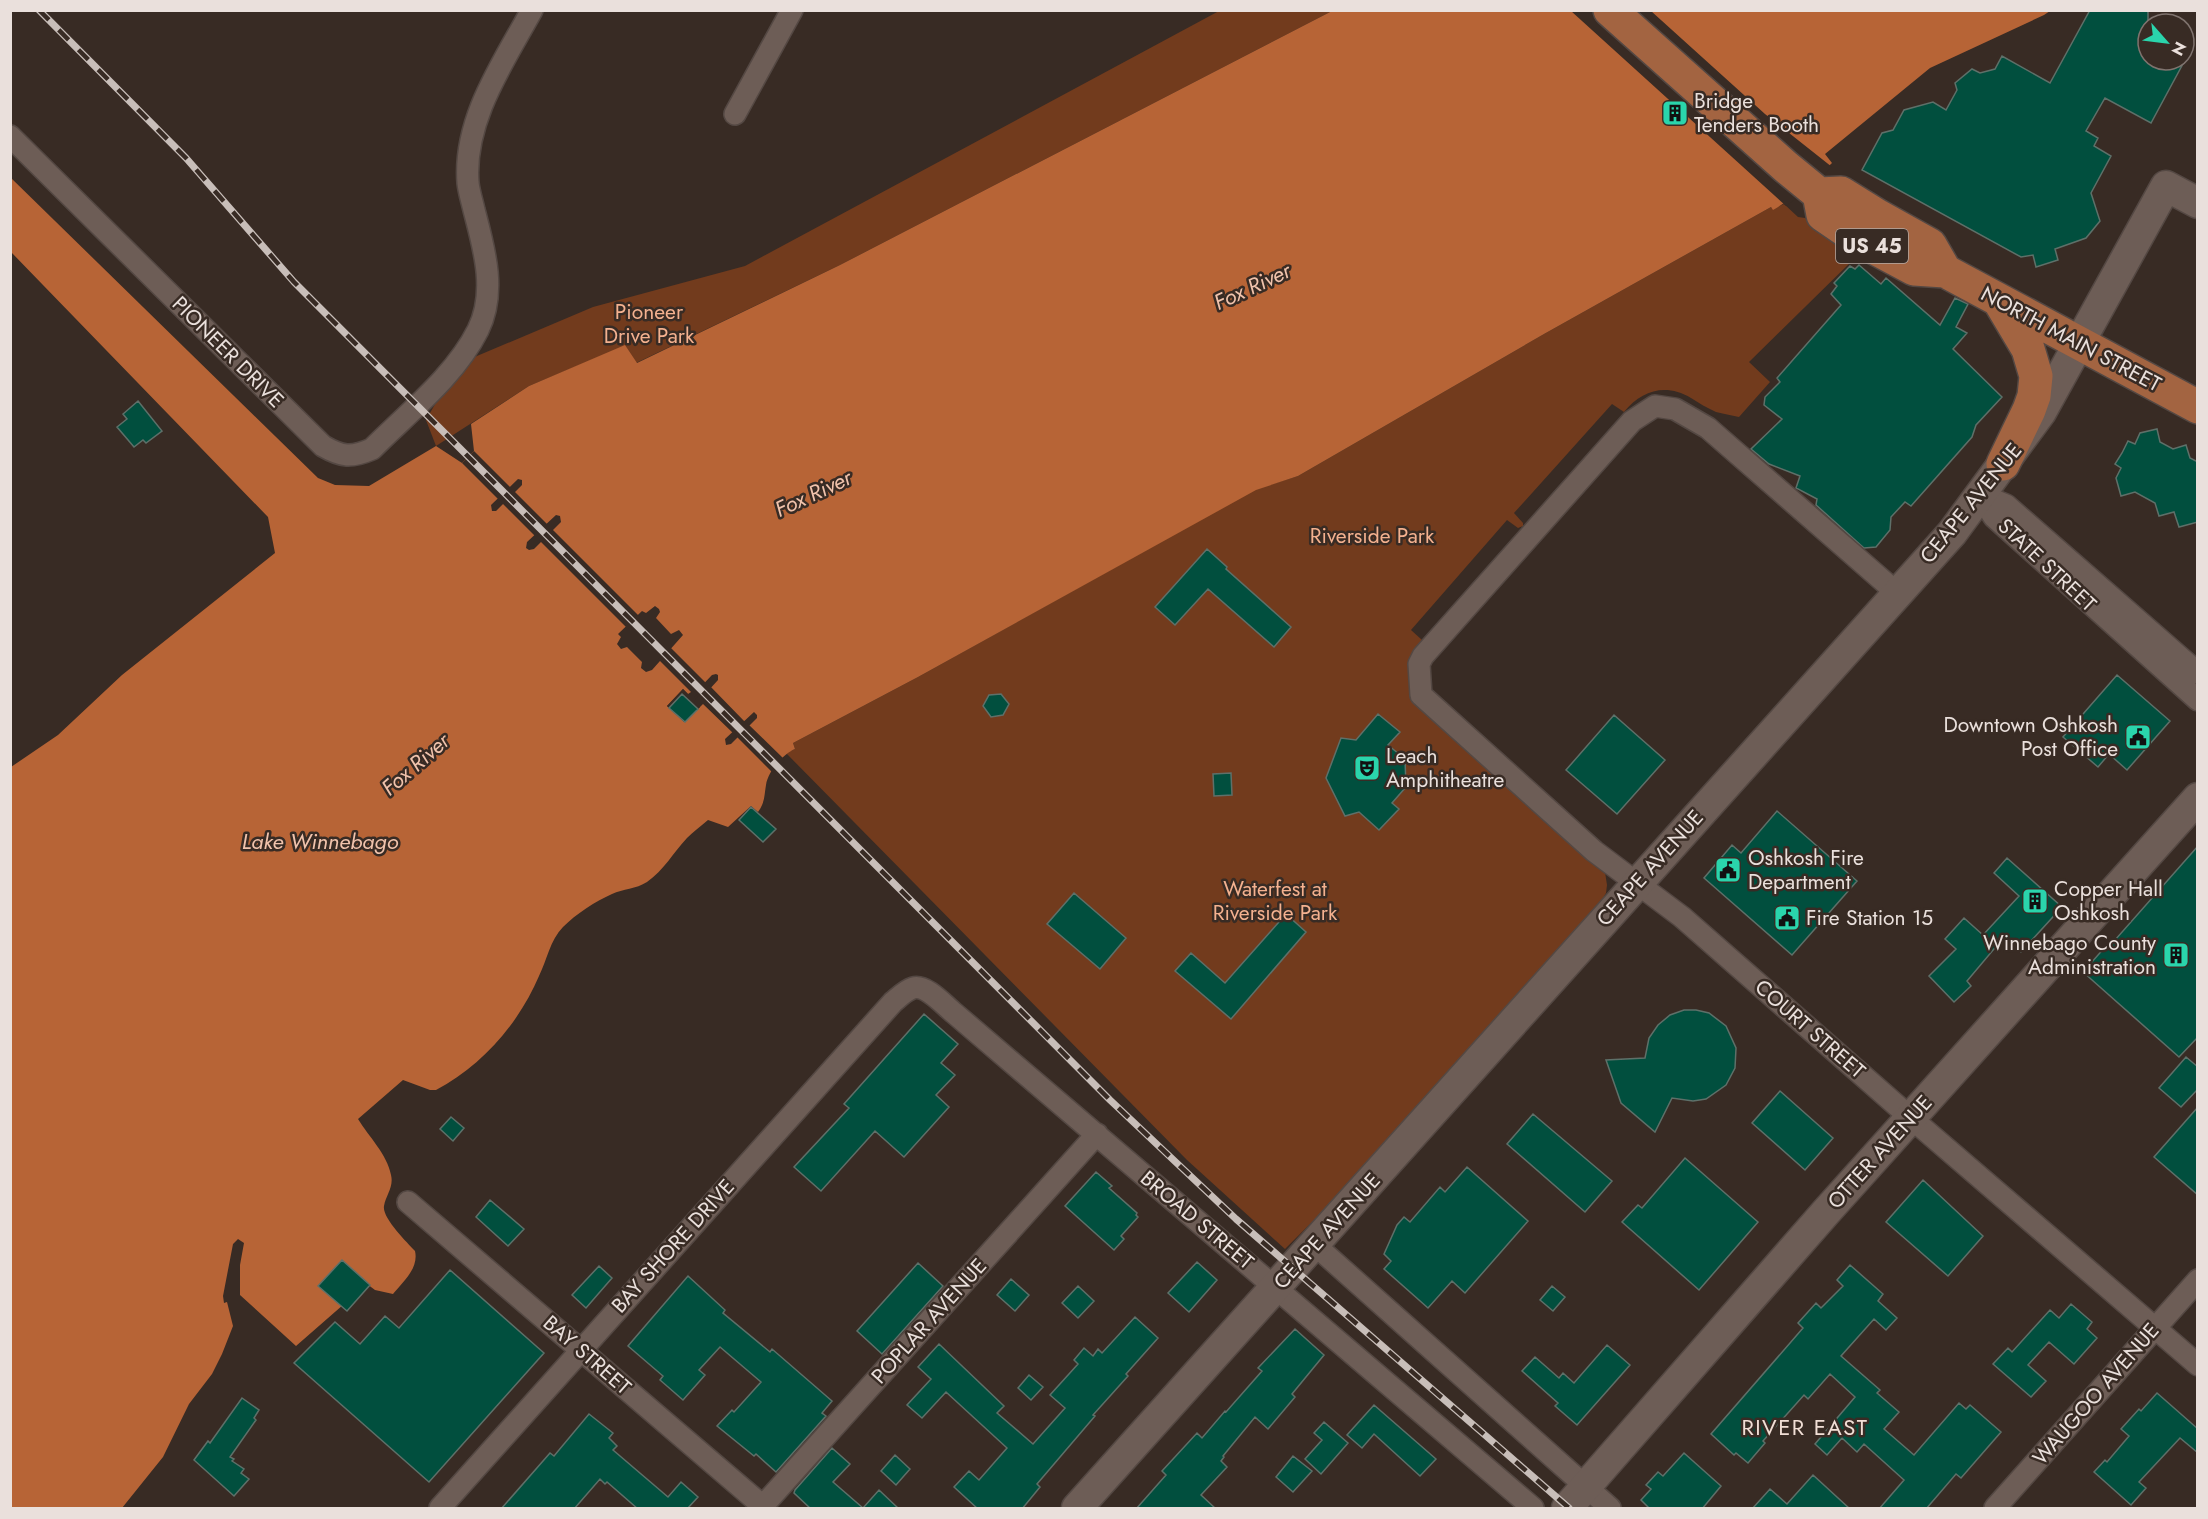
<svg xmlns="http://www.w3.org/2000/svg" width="2208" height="1519" font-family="Jost,sans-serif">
<rect width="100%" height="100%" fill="#382b24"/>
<path fill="#723b1d" d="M1219,11h113l-492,254 -204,98 -11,-17 -96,40 -93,60 -10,-26 32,-56 135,-57 152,-41z
M1784,204l14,13 7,1 18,15 35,22 -109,107 21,20 -31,35c-8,-2 -16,-3 -23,-5 -9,-4 -17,-9 -25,-14 -25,-15 -49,-8 -67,14l-12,-8 -98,109 9,10v3l-5,2 -11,-8 -96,110 11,10c-14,18 -17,32 -10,54l193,178 2,13 -1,8 -4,7 -264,296 -53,53 -98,-89 -401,-407 9,-4 -2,-6 125,-66 338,-188 42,-13 246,-142 227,-127 2,2z"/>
<path fill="#b76436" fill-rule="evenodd" d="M1332,11h718l-6,4 -114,53 -105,86 7,9c-19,18 -37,34 -59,47l-2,-3 -227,127 -246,142 -42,14 -338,187 -125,66 2,6c-12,5 -27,22 -29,36 -2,12 -1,17 -8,27l-7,-6 -23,21 -20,-7c-7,6 -15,12 -21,18 -14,15 -23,32 -40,44 -11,7 -24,7 -35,12 -16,7 -36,20 -49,33 -13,13 -16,33 -24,49 -20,47 -57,90 -103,114h-6l-27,-10 -45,39c11,18 29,35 33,56 3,12 -5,20 -7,31 -2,12 23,36 31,45 4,17 -12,31 -22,43l-18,-4 -8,-6 -71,62 -56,-51v-30l4,-22 -6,-4 -5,5 -10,52 1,7 3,-1 6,24 -11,28 -10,20 -23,30 -26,53 -41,51h-111v-741l47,-32 64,-60 153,-122 -7,-36 -257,-265 -1,-75 308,301 17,7 34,1 67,-40 26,17 12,-12 -3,-27 58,-38 96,-41 12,18 203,-98zM518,479l4,1v5l-26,26h-4l-1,-6zM556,515l4,1 1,6 -27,27 -5,1 -3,-2 1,-6zM655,606l4,3 1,3 -4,6 15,16 8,-4 4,5 -31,35 -6,2 -5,-4 1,-6 -15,-15 -6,2 -4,-5 4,-7 -3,-3 24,-23 4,2zM716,674l2,1v5l-21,23 3,4 -16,15 -17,-16 16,-17 8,8 21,-22zM754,712l3,3v3l-26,26 -5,1 -1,-6z"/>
<path fill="#382b24" d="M1571,11h80l114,103 67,53 -23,22 -23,17z
M474,451l38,38 -12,12 -38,-38z
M513,490l35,35 -12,12 -35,-35z
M551,528l89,89 -12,12 -89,-89z
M670,647l37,37 -14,15h-4l-6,-6 -11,13 12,12 12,-11 -2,-6 15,-16 36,37 -11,12 -31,-30 -18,18 -18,-16 16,-17 5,5 3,-2 -33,-33z
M747,723l38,37 -12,13 -38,-38z"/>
<path fill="#014f3e" stroke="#5e7069" stroke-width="1.5" d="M2090,10h58v50h37l-34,63 -46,-25 -19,33 12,7 -4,8 17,10 -20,37 9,28 -14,17 -31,11 3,11 -22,7 -3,-12 -12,2 -159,-87 20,-37 11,-3 11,-20 29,-8 13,8 11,-20 -2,-7 17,-14 8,4 15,-4 7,-13 48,27z
M1859,265l22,19 5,-6 54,47 15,-27 13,6 -12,23 11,6 -14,16 49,48 -26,28 -4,12 -61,69 -6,-4 -14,15 -1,13 -14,17 -12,1 -48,-43 1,-6 -21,-11 4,-12 -31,-12 -18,-15 31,-30 -18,-14 1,-8 15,-15 -3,-4 64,-73 -10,-11 6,-8 -3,-3 16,-17 5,3z
M138,401l24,30 -16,12 -3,-3 -9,7 -17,-20 10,-8 -4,-5z
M2157,429l3,13 13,7 13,-4 4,13 8,4v60l-19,5 -5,-15 -15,4 -4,-13 -20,-11 -14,4 -5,-18 5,-10 -6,-4 7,-11 6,-12 7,3 5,-11z
M1207,549l20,18 -1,2 65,58 -17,20 -66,-58 -33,36 -20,-18z
M2117,675l53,46 -43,49 -18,-16 -11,13 -35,-30z
M682,694l16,15 -13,13 -16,-14z
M1001,694l8,10 -6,11 -12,2 -8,-11 6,-11z
M1378,714l22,18 -12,13 17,14 1,28 -14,16 7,6 -20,21 -20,-18 -14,4 -19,-38 15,-40 15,2z
M1614,715l51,45 -48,54 -51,-44z
M1231,773l1,22 -18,1 -1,-22z
M751,807l25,22 -13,13 -24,-22z
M1777,811l80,70 -65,74 -88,-77 28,-33 9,8z
M2198,846v191l-19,20 -96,-85 23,-26 2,2z
M2007,858l55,49 -41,45 -17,-15 -37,44 4,5 -17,16 -25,-26 27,-27 -11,-10 19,-21 19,17 36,-39 -25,-23z
M1074,893l52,45 -26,31 -53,-45z
M1286,914l20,18 -75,87 -56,-48 16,-18 34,30z
M1684,1010h12l13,3 17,13 10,22 -1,20 -9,17 -20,14 -13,2 -21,-3 -17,34 -34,-29 -15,-43 39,-2 4,-20 9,-13 12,-10z
M924,1014l34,30 -17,19 14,12 -19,20 13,12 -45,50 -29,-26 -54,60 -27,-24 55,-59 -5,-4z
M2186,1057l12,10v22l-17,18 -22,-19z
M1780,1091l53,47 -28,32 -53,-47z
M2198,1107v88l-44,-38z
M1533,1114l79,67 -27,31 -78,-68z
M451,1117l13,11 -11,13 -13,-12z
M1685,1158l73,64 -59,68 -77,-68 16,-17 4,3z
M1467,1167l61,54 -63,72 -13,-12 -24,27 -44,-39 7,-8 -7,-7 13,-29 7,-8 6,5 30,-35 5,5z
M1096,1172l16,14 -3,2 28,25 -1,2 2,2 -17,19 3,3 -10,11 -49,-44z
M1923,1180l60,56 -35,40 -62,-54z
M490,1200l34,29 -16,17 -32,-29z
M342,1260l28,25 -23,26 -29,-25z
M1197,1262l20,18 -28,32 -21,-19z
M918,1263l25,23 -61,68 -25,-23z
M1850,1265l33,29 -5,7 19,17 -11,12 -12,-11 -33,37 39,34 -3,3 22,19 -15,17 30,26 45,-52 7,6 4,-4 31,27 -40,46 -5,-4 -30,35h-47l25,-29 -40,-36 -7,8 -15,-14 -15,17 -12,-11 40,-47 -25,-23 -22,25 -4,-4 -41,46 2,2 -17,20 -12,-10 -2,2 -23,-21 92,-106 -5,-5 18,-20 5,5 22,-22 -6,-6z
M599,1266l13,12 -26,30 -14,-13z
M450,1270l94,83 -115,129 -135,-119 41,-41 25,22 25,-28 14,12z
M688,1276l37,34 -2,3 47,39 2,-3 60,52 -10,12 4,3 -50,56 -20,-18 -2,2 -37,-30 15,-16 2,2 27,-30 -41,-35 -21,23 6,5 -22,25 -23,-20 3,-4 -35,-30z
M1011,1279l18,16 -14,16 -18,-16z
M1078,1286l16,15 -16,17 -16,-15z
M1552,1286l13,11 -12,14 -13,-11z
M2071,1304l21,18 -5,7 10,9 -23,26 -25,-22 -21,23 18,16 -15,16 -38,-33 15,-16 4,4 38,-42 9,8z
M1135,1317l23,21 -32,36 2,2 -35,39 2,1 -58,68 3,3 -18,22h-44l-24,-22 15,-16 10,9 28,-32 -61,-56 -24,26 -15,-13 24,-26 -13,-12 21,-23 65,62 -7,7 36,31 32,-36 -15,-13 28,-31 -4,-4 10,-12 9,8 5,-7 4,4z
M1295,1329l29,26 -32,39 3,3 -27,32 -13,-12 -32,39 1,1 -3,4 6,6 -26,28 15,14h-80l30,-34 -4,-4 35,-38 5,5 23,-27 1,1 36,-41 -4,-3z
M1607,1345l23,20 -53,60 -22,-19 3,-3 -36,-32 13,-14 24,21 4,-5 11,10z
M1029,1375l14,12 -12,13 -13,-12z
M2157,1393l41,36v24l-18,-15 -41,44 7,6 -15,17 -37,-33 11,-12 2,2 22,-26 -8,-7 18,-20 2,2z
M242,1398l17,12 -5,8 2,2 -26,37 4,2 -2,2 12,8 -3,4 8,6 -15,17 -40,-36 14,-19 2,2z
M1374,1405l62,54 -16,17 -46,-42 -12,14 -15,-13z
M589,1414l24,19 -4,5 8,8 -4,4 55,47 13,-15 17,15 -11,12h-49l-31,-27 -2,2 -5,-5 -26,30h-73l49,-56 4,3z
M1324,1422l24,21 -27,31 -16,-15 17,-19 -8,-7z
M832,1448l18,16 -17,18 30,26 16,-18 20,19h-88l-17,-16 1,-3z
M1684,1453l37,33 -19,23h-52l-9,-9 10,-11 -5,-4 12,-13 5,4z
M895,1455l15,14 -14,16 -15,-14z
M1293,1456l19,15 -19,21 -17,-15z
M1813,1475l37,34h-98l18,-20 17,15z"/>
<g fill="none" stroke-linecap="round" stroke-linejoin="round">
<defs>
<path id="street" d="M735,114l57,-104
M10,136l313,310c19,11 28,12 49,3 37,-37 83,-73 106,-119 19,-38 6,-82 -4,-120 -2,-9 -5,-18 -6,-27 -5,-63 35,-120 64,-173
M1979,494l15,23 204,183
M1979,494l27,11 192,168
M1897,593l-189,-165 -33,-19 -20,-3 -23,15 -209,235 -4,8 2,31 173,156 88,66 229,201 287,247
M408,1202l357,306
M1315,1245l295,263
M440,1508l453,-506c6,-5 13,-12 20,-14 13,-4 31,17 41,25l579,495
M761,1508l336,-374
M1995,1508l203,-228"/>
<path id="secondary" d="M1077,1508l875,-975 89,-121 125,-226 32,17
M1567,1508l259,-296 372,-414"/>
<path id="primary" d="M1610,10l176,157 33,27
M1819,194l4,21 35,24 56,30 31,2 253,136
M1819,194l22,-1 37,23 52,29 15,26
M2000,302l28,47 8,27 -2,20 -5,14 -26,54"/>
</defs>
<use href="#street" stroke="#544843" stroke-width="24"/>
<use href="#secondary" stroke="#544843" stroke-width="33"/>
<use href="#primary" stroke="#544843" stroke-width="36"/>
<use href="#street" stroke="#6d5d56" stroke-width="21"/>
<use href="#secondary" stroke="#6d5d56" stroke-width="30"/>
<use href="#primary" stroke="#a36441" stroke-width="33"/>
<defs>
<path id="rail" d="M39,10l147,148 108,124 816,818 126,119 333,289"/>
</defs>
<use href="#rail" stroke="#c8beb9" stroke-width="7"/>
<use href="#rail" stroke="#382b24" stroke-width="4.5" stroke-dasharray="14" stroke-linecap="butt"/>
</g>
<defs>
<symbol id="building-square" viewBox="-11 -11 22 22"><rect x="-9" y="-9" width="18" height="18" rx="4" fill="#2ad5ac" stroke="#382b24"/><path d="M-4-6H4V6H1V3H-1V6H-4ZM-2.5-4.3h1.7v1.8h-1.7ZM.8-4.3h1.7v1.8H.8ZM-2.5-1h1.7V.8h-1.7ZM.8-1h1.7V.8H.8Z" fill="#111"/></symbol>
<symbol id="civic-square" viewBox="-11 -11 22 22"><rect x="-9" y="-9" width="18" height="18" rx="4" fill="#2ad5ac" stroke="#382b24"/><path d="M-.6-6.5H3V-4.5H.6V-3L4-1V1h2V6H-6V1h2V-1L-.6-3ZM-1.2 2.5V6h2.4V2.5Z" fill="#111"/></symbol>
<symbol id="theatre-square" viewBox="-11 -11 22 22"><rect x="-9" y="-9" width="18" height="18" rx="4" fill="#2ad5ac" stroke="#382b24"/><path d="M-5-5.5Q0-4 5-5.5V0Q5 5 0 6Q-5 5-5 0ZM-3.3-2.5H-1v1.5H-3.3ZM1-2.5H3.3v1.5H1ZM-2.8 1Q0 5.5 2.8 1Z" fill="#111"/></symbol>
</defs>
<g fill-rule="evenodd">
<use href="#building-square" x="1660" y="98" width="30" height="30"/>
<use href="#civic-square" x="2123" y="722" width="30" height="30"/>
<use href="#theatre-square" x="1352" y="753" width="30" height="30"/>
<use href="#civic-square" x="1713" y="855" width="30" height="30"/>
<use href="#building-square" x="2020" y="886" width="30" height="30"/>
<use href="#civic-square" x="1772" y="903" width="30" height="30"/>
<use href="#building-square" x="2161" y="940" width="30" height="30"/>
</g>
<g text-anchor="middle" stroke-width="5" stroke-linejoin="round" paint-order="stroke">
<rect fill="#382b24" stroke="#b5aaa5" stroke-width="1.5" x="1836" y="229" width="72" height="34" rx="4.5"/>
<g font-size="20" font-weight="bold" fill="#eae0dc">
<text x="1872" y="253">US 45</text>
</g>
<g font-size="21" fill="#eae0dc" stroke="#382b24" text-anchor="start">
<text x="1694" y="108">Bridge<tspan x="1694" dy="24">Tenders Booth</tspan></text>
<text x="2118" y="732" text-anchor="end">Downtown Oshkosh<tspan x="2118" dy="24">Post Office</tspan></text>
<text x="1386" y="763">Leach<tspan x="1386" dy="24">Amphitheatre</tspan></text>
<text x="1748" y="865">Oshkosh Fire<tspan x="1748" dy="24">Department</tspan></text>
<text x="2054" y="896">Copper Hall<tspan x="2054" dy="24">Oshkosh</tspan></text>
<text x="1806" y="925">Fire Station 15</text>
<text x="2156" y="950" text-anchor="end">Winnebago County<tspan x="2156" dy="24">Administration</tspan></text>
</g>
<g font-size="21" fill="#f4b18f" stroke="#382b24">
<text x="649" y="319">Pioneer<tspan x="649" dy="24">Drive Park</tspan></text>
<text x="1372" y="543">Riverside Park</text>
<text x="1275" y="896">Waterfest at<tspan x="1275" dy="24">Riverside Park</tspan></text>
</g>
<g font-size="21" fill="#eae0dc" stroke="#382b24">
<text transform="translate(2071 339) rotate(28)" y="7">NORTH MAIN STREET</text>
<text transform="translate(228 352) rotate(45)" y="7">PIONEER DRIVE</text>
<text transform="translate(1971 503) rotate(-51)" y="7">CEAPE AVENUE</text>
<text transform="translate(2047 565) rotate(43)" y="7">STATE STREET</text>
<text transform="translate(1650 868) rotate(-48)" y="7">CEAPE AVENUE</text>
<text transform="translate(1810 1029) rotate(41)" y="7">COURT STREET</text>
<text transform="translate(1880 1152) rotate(-48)" y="7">OTTER AVENUE</text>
<text transform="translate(1197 1220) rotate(40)" y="7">BROAD STREET</text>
<text transform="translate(1327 1231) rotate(-48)" y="7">CEAPE AVENUE</text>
<text transform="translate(673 1246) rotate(-48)" y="7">BAY SHORE DRIVE</text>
<text transform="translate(929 1321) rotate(-48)" y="7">POPLAR AVENUE</text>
<text transform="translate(587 1355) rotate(41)" y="7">BAY STREET</text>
<text transform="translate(2096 1394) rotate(-49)" y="7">WAUGOO AVENUE</text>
</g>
<g font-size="22" font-style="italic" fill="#f1c3ac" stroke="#382b24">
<text transform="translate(1252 286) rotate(-25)" y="8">Fox River</text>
<text transform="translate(813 493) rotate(-25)" y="8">Fox River</text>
<text transform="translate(415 764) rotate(-41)" y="8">Fox River</text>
<text x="320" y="849">Lake Winnebago</text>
</g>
<g font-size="22" letter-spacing="1.5" fill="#f1dfd6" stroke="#382b24">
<text x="1805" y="1435">RIVER EAST</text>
</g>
</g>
<rect width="2208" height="1519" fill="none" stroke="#eae0dc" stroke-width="24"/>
<g transform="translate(2166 42) rotate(118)"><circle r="28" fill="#382b24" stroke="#7f736e" stroke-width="1.5"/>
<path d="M0-4.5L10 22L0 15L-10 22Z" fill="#2ad5ac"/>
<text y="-9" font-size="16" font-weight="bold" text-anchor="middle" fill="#eae0dc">N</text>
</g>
</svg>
